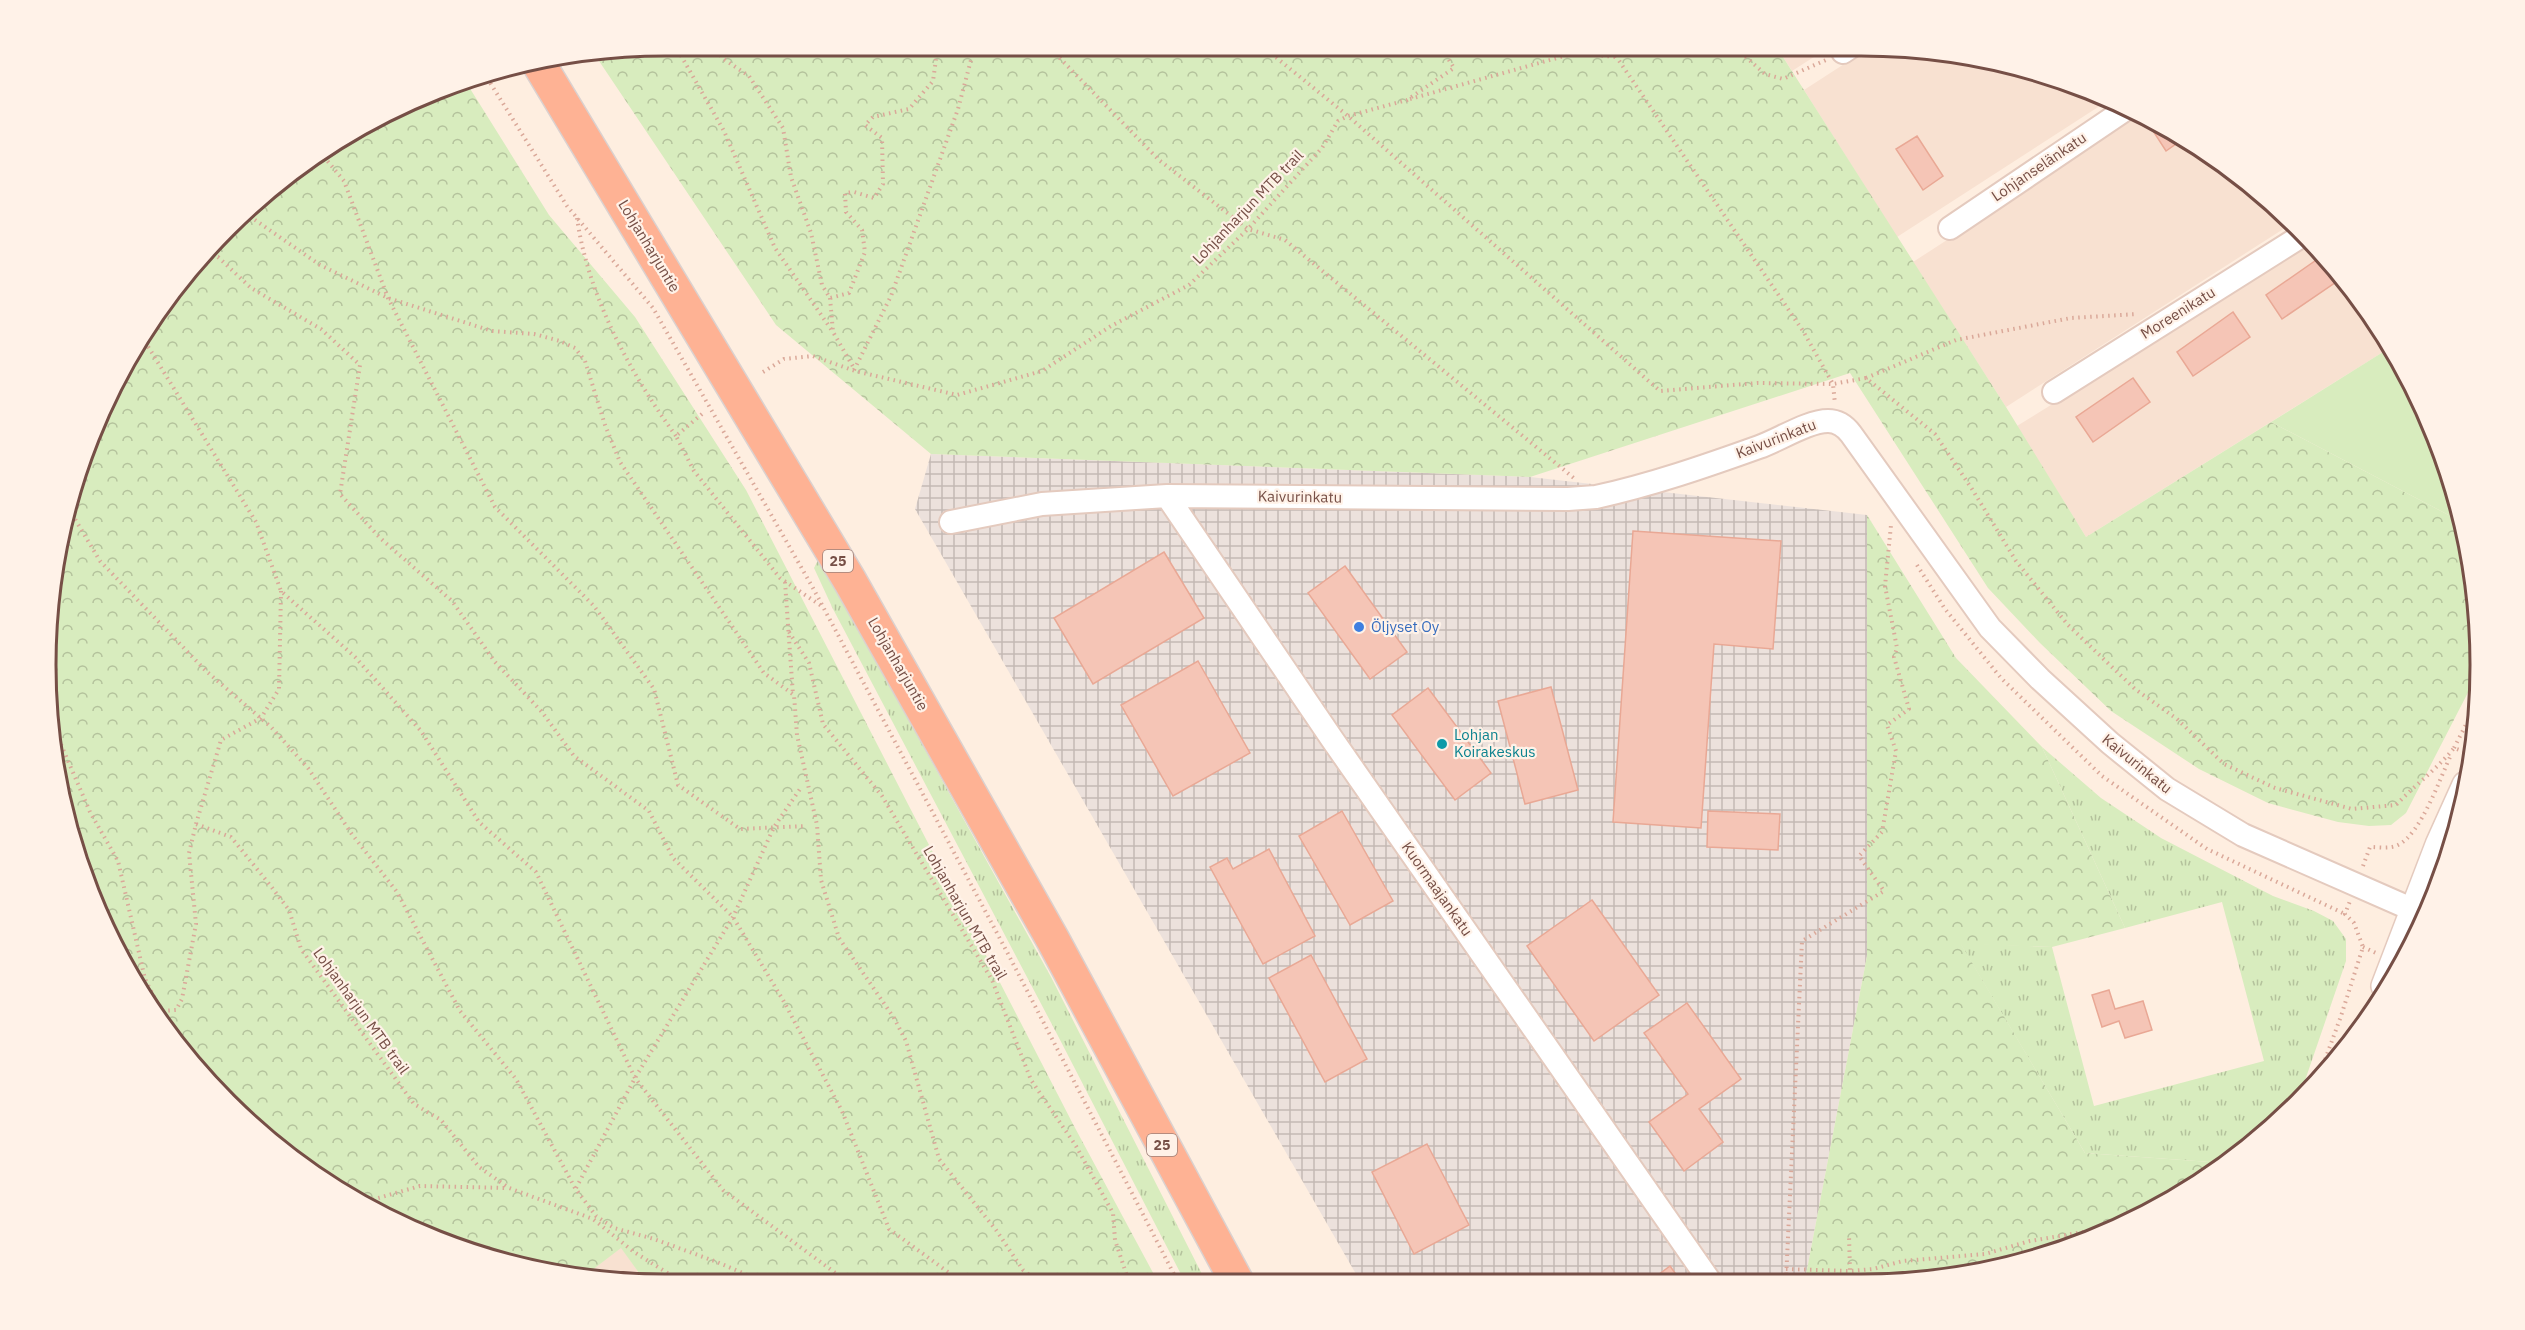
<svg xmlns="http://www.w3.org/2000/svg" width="2525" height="1330" font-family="'IBM Plex Sans',sans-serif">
<defs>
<pattern id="industrial-grid" width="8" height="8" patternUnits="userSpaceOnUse" patternTransform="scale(1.5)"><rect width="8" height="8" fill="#ece1dc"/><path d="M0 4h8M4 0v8" fill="none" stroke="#c4b9b4"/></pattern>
<pattern id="grass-tufts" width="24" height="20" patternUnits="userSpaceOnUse" patternTransform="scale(1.5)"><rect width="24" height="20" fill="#d8ecbe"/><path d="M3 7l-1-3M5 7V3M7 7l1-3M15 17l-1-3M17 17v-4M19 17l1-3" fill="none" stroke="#b4c29c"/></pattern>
<pattern id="forest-crowns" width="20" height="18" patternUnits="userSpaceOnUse" patternTransform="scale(1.5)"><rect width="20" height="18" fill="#d8ecbe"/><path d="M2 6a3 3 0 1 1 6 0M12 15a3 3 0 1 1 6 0" fill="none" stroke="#b4c29c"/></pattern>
</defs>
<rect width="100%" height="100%" fill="#feeee0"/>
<path fill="#f8e1d1" d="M1776,46h55l-39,25z
M1872,46h28l121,20 88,34 -212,137 -93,-147z
M2142,114l96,59 53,51 -285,183 -93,-145z
M2312,243l14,13 65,91 -305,190 -69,-111z
M621,1247l26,37h-22l-42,-7z"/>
<path fill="url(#industrial-grid)" d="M931,454l599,23 337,38v441l-62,324 -445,1 -445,-772z"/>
<path fill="url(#grass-tufts)" d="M819,558l232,419 155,305h-21l-128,-248 -224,-425 -19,-41z
M2042,747l59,51 60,40 112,58 41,15 19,10 13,18v22l-47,137 -75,65 -139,-10 -125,-210 92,4 42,159 170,-45 -42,-159 -97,26z"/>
<path fill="url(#forest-crowns)" d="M665,45l1111,1 230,361 80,130 185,-115 189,99 15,63 3,89 -72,140 -15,12 -22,1 -31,-4 -70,-19 -69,-34 -88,-58 -71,-68 -52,-55 -138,-215 -320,104 -599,-23 -155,-129 -183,-273z
M464,79l85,136 86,102 111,173 328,636 84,156 -511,2 -26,-36 -38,29 -78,-13 -115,-43 -103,-64 -88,-83 -50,-65 -57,-106 -26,-78 -20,-119v-82l20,-119 26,-78 57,-106 50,-65 88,-83 68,-45z
M1867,515l89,143 86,89 83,181 -73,19 -91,-3 124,209 139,10 -19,17 -108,58 -156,42h-136l62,-324z"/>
<path fill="#d8ecbe" d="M2391,347l6,8 50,111 13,55 -189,-99z"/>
<path fill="#f5c5b6" stroke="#e9a895" stroke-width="1.5" d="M2149,118l34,21 -17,12 -20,-31z
M1917,136l26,40 -20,14 -27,-41z
M2322,256l17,24 -57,39 -16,-24z
M2233,312l17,25 -57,39 -16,-24z
M2133,378l17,24 -57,40 -17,-25z
M1633,531l148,10 -8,108 -59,-5 -13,184 -88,-6z
M1164,552l40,66 -111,66 -39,-66z
M1345,566l62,86 -37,27 -62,-86z
M1198,661l52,92 -77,43 -52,-91z
M1551,687l27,103 -53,14 -27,-103z
M1428,688l63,85 -36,27 -63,-85z
M1342,811l51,90 -43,24 -51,-89z
M1708,811l72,3 -2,36 -71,-3z
M1269,849l46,87 -52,28 -53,-97 17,-9 6,11z
M1592,900l67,95 -65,46 -67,-95z
M1311,955l56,104 -42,23 -56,-104z
M2109,990l6,19 28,-8 9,29 -27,8 -6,-17 -17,6 -10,-32z
M1687,1003l54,76 -42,30 24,33 -39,29 -35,-49 39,-28 -44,-61z
M1427,1144l42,81 -55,29 -42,-82z
M1670,1266l10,14 -30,1z"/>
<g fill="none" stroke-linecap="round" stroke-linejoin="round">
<defs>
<path id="minor" d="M1843,52l9,-6
M1950,228l179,-121
M2054,392l249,-157
M1167,496l165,243 377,541
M951,522l91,-18 125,-8 401,3 28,-2c55,-12 110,-31 163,-50 20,-7 49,-26 69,-26 10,0 17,5 23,13l139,194 50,51 70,64 57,46 76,46 182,80"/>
<path id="tertiary" d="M2385,986l54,-141 27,-60"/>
<path id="trunk" d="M536,59l314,522 203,359 184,342"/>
</defs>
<use href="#minor" stroke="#e4cabe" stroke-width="26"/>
<use href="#tertiary" stroke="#e4cabe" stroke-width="30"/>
<use href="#trunk" stroke="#dbd1cf" stroke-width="36"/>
<path stroke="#daa899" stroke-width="4" stroke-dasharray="1.5 4.5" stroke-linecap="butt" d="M675,45l49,86 51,117 58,84
M714,45l8,13 27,18 34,52 8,49 20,56 11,52 8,13 19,-5 16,-41 -3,-22 -16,-18 -1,-19 9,-1 20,6 9,-14 -1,-46 -17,-13 8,-8 36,-8 24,-28 5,-36
M1047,45l112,115 89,69 37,11 290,239
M1262,46l86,70 312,275 97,-8 76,1 33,-6 69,56 37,55 44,72 52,64 67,64 42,30 47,45 51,24 77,21 44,-4c19,-20 41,-36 58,-57l17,6
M1609,46l194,285 30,53 2,20
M1731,46l5,2 29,26 18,5 43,-19
M484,73l83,133 86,102 160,280 193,362 172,332
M1410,99l165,-46 41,4
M320,152l24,29 44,117 107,209 99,99 60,83 24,96 62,44 66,-3
M245,213l75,52 68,33 104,33 42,3 26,7 15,7 10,13 20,64 15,37 144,211 30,22 3,40 20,90 4,55 18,58 55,80 12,23 33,118 57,71 27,40 16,12
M577,218c11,78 53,155 99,218
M200,255l18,2 33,31 70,41 39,36 -20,129 40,44 72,63 43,61 47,50 32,44 75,55 24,47 60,59 50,83 59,111 47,118 74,54
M830,298l3,34 22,38
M140,338l9,10 107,174 25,69 74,66 66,74 58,91 57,50 99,206 88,112 126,93
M854,370l37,-74 67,-187 17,-64
M763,372l21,-13 29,-3 42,15 102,24 85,-24 69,-45 78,-41 59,-56 74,-81 16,-27 10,-5 59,-16 47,-32 -14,-22
M1866,378l90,-38 115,-22 67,-4
M702,414l-26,22 18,35 86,107 43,29
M66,504l34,57 106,110 65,56 37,41 43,65 46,59 63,119 56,68 59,109 21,28 18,12 40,11 63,23 49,21
M1917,565l28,44 56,69 101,98 105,73 138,65
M785,582l8,113
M789,632l20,31 14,61 59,72 110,184 39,100 45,66 37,67 2,27 14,42
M46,699l10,34 34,79 28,49 27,118 16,32 15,-1 6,-11 14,-75 -7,-71 7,-29 35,13 39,48 19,25 12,39 113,155 27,16 38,47 30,21 84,31 41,33 51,32
M2454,748l24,-47
M196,824l25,-84 40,-22 18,-29 2,-98
M2363,866l7,-19c9,0 20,2 28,-2 23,-11 42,-67 53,-90
M2363,947l13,6
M2317,1082l24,-66 22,-69 -9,-24 -9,-9 5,-13
M576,1188l59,-110 98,-161 41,-90 26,-38
M361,1203l59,-17 88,2
M1786,1269l64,2 23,-2 30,-8 82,-7 45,-13 54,-9 2,9
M1786,1280l16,-339 82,-50 -25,-35 23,-24 14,-81 -9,-26 22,-16 -15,-52 3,-9 -12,-62 6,-61
M1844,1280l6,-9 -1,-36"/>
<use href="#minor" stroke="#fff" stroke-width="22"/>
<use href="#tertiary" stroke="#fff" stroke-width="27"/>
<use href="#trunk" stroke="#feb294" stroke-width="33"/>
</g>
<circle fill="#3f7fe0" stroke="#fff2e8" stroke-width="2" cx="1359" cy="627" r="6"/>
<circle fill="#0f9aa8" stroke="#fff2e8" stroke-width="2" cx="1442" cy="744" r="6"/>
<g text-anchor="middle" stroke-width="4.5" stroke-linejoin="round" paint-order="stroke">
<g fill="#fff2e8" stroke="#9f8077" stroke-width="1.5">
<rect x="823" y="550" width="30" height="22" rx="4.5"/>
<rect x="1147" y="1134" width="30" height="22" rx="4.5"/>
</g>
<g font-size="14" font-weight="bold" fill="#764f46">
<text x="838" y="566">25</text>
<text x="1162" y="1150">25</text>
</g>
<g font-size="15" fill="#764f46" stroke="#fff2e8">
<text transform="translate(2039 167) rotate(-34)" y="5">Lohjanselänkatu</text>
<text transform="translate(1248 207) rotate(-46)" y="5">Lohjanharjun MTB trail</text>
<text transform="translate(649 246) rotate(59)" y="5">Lohjanharjuntie</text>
<text transform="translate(2178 313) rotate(-32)" y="5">Moreenikatu</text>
<text transform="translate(1776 439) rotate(-21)" y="5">Kaivurinkatu</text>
<text transform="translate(1300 497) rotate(1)" y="5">Kaivurinkatu</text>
<text transform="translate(898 664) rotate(60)" y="5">Lohjanharjuntie</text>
<text transform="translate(2137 764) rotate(39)" y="5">Kaivurinkatu</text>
<text transform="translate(1437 889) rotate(55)" y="5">Kuormaajankatu</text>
<text transform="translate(965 913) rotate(60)" y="5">Lohjanharjun MTB trail</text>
<text transform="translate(361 1011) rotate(54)" y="5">Lohjanharjun MTB trail</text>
</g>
<g font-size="15" fill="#366cbe" stroke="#fff2e8" text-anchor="start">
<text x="1371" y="632">Öljyset Oy</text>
</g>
<g font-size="15" fill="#0d838f" stroke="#fff2e8" text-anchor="start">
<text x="1454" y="740">Lohjan<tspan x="1454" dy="17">Koirakeskus</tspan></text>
</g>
</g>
<path d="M0 0H2525V1330H0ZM665 56H1861A609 609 0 0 1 2470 665V665A609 609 0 0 1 1861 1274H665A609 609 0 0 1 56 665V665A609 609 0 0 1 665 56Z" fill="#fff2e8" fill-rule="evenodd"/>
<path fill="none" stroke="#764f46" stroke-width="3" d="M665 56H1861A609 609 0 0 1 2470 665V665A609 609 0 0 1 1861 1274H665A609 609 0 0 1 56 665V665A609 609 0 0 1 665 56Z"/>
</svg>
